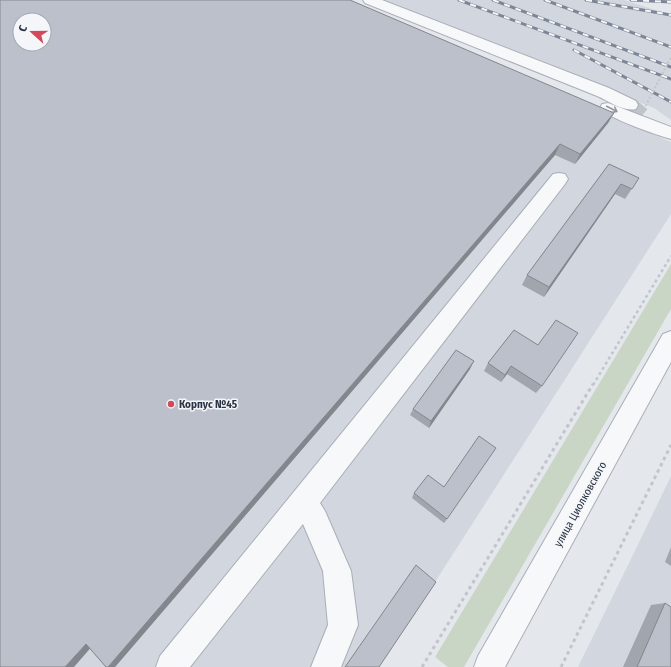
<svg xmlns="http://www.w3.org/2000/svg" width="671" height="667" font-family="'Fira Sans Condensed',sans-serif">
<rect width="100%" height="100%" fill="#e4e7ec"/>
<path fill="#d2d6de" fill-rule="evenodd" d="M0,0h340l331,142v72l-236,368 -57,85h-378zM20,20h24v24h-24z
M378,0h246l47,15v105l-17,-12z
M671,476v191h-93l53,-108z"/>
<path fill="#c9d6c5" d="M671,264v45l-207,358h-16l-13,-10z"/>
<g fill="none" stroke-linecap="round" stroke-linejoin="round">
<path stroke="#bfc3cb" stroke-width="16" stroke-dasharray="16 8" stroke-linecap="butt" d="M630,105l13,11"/>
<defs>
<path id="minor" d="M363,0h19l227,88 27,13 2,4 -2,4c-13,3 -27,-8 -39,-13l-232,-93z
M608,103l63,24v12c-14,-4 -64,-21 -71,-31l2,-4z
M559,173l6,1 3,5 -3,5 -245,319 5,8 26,60 7,54 -17,42h-30l17,-42 -5,-54 -20,-47 -113,143h-34l4,-11 393,-482z
M671,331v31l-166,305h-31l4,-11 185,-322z"/>
</defs>
<use href="#minor" stroke="#a9aeb7" stroke-width="2"/>
<path stroke="#c2c5cb" stroke-width="2.5" stroke-dasharray="3 3" stroke-linecap="butt" d="M593,385l78,-129"/>
<path stroke="#c2c5cb" stroke-width="3" stroke-dasharray="3.5 3.5" stroke-linecap="butt" d="M422,667l171,-283
M561,667l110,-222"/>
<use href="#minor" fill="#f7f8fa" fill-rule="evenodd"/>
<defs>
<path id="rail" d="M459,0l212,79
M493,0l178,67
M545,0l126,47
M586,0l85,15
M631,0l40,2
M574,50l97,52"/>
</defs>
<use href="#rail" stroke="#7d8696" stroke-width="3"/>
<use href="#rail" stroke="#f4f6f9" stroke-width="2" stroke-dasharray="6" stroke-linecap="butt"/>
<path stroke="#c2c5cb" stroke-width="2" stroke-dasharray="2 2" stroke-linecap="butt" d="M642,113l29,-56"/>
</g>
<path fill="#a1a5ae" d="M0,0l614,113 -6,10 -33,41 -20,-9 -440,512h-9l-16,-18z
M609,164l30,14 -14,21 -10,-5 -71,103 -22,-12 5,-10z
M514,330l28,56 -6,7 -29,-19 -6,8 -17,-11 4,-8z
M470,369l-41,59 -19,-13 3,-6z
M414,493l33,26 -3,4 -32,-25z
M671,547v19l-6,-4z
M665,603l6,64h-48l28,-62z"/>
<path fill="#83868d" d="M614,113l-6,10 -33,41 5,-10z
M560,144l-5,11 -440,512h-7z
M621,184l-6,10 -71,103 5,-10z
M474,361l-4,8 -41,59 2,-7z
M511,366l-4,8 -6,8 4,-7z
M86,644h8l-20,23h-9z"/>
<path fill="#bbc0ca" stroke="#83868d" fill-rule="evenodd" d="M0,0h350l264,113 -34,41 -20,-10 -452,523h-2l-20,-23 -21,23h-65zM20,20h24v24h-24z
M609,164l30,14 -7,11 -11,-5 -72,103 -22,-12z
M556,320l22,13 -36,53 -31,-20 -6,9 -17,-12 26,-33 24,15z
M456,350l18,11 -43,60 -18,-12z
M479,436l17,12 -49,71 -33,-26 14,-18 16,12z
M416,565l20,17 -57,85h-34z
M665,603l6,4v60h-34z"/>
<defs><path id="oneway-shaft" d="M-6 0H5M1.5-3L5.5 0L1.5 3" fill="none" stroke-width="1.6" stroke-linecap="round" stroke-linejoin="round"/></defs>
<use stroke="#9196a0" href="#oneway-shaft" transform="translate(612 109) rotate(27)"/>
<circle fill="#d1495b" stroke="#f4f6f9" stroke-width="1.5" cx="171" cy="404" r="4"/>
<g text-anchor="middle" stroke-width="3" stroke-linejoin="round" paint-order="stroke">
<g font-size="11" font-weight="bold" fill="#2b3445" stroke="#f4f6f9" text-anchor="start">
<text x="179" y="408">Корпус №45</text>
</g>
<g font-size="11" fill="#2b3445" stroke="#f4f6f9">
<text transform="translate(580 504) rotate(-61)" y="4">улица Циолковского</text>
</g>
</g>
<g transform="translate(32 32) rotate(291)"><circle r="19" fill="#f4f6f9" stroke="#a4a8b1"/>
<path d="M0-3L7 15L0 10L-7 15Z" fill="#d1495b"/>
<text y="-6" font-size="11" font-weight="bold" text-anchor="middle" fill="#2b3445">С</text>
</g>
</svg>
